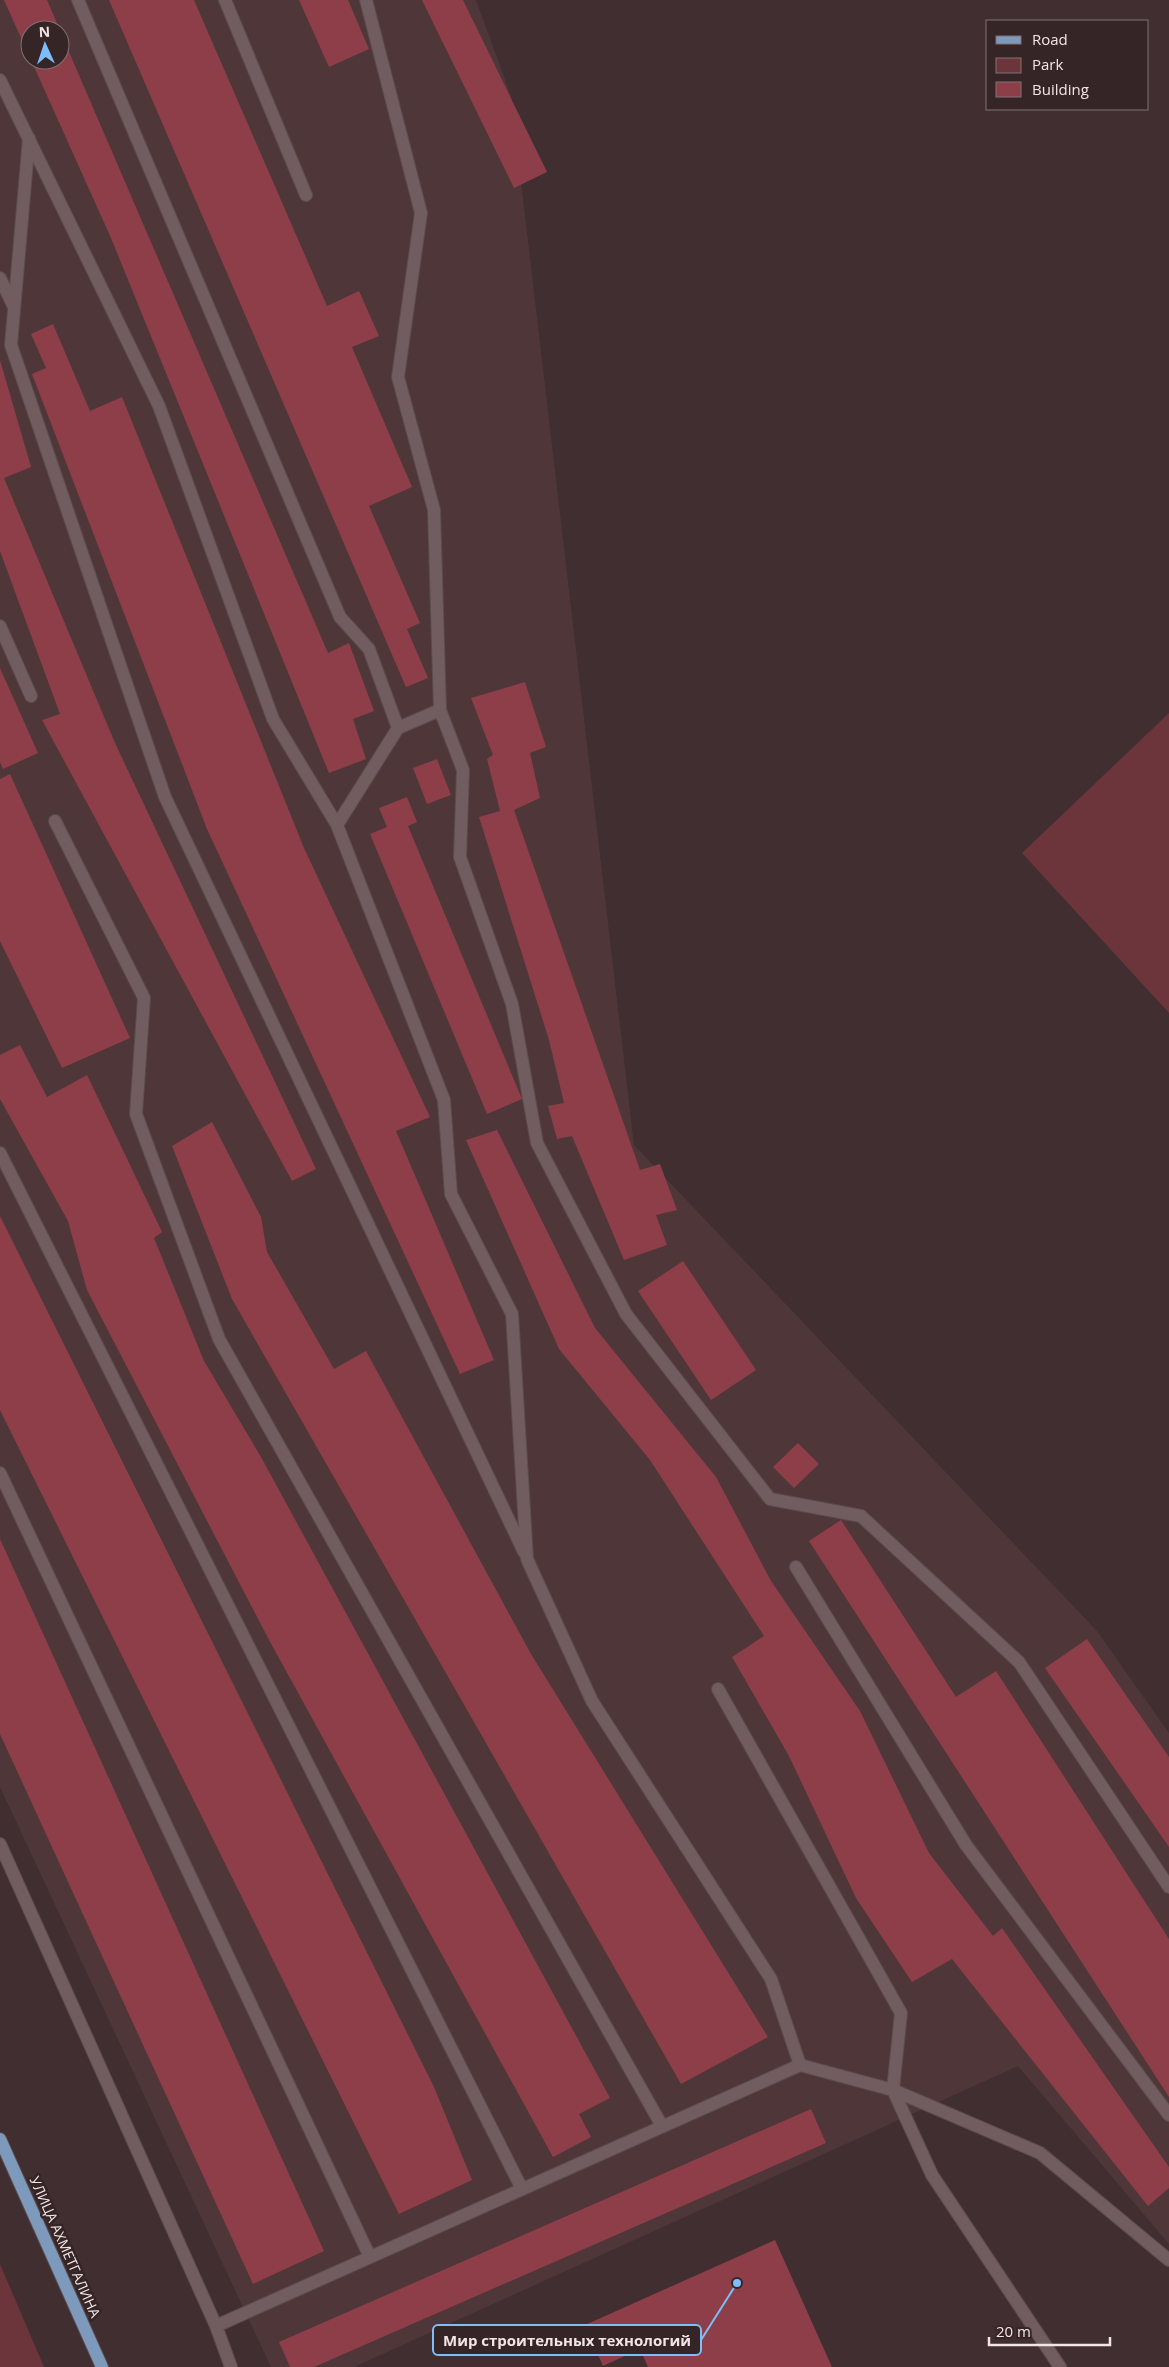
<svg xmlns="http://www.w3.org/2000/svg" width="1169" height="2367" font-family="'Open Sans',sans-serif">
<rect width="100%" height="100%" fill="#402e30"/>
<path fill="#4f3739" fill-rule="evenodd" d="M0,0h476l35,96 123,1049 463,486 72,102v511l-151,-178 -664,301h-83l-271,-580zM30,30h30v30h-30z"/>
<path fill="#6c343b" d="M1169,713v300l-147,-160z
M0,2264l44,103h-44z"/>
<path fill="#8d3e49" d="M4,0h43l13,30h-30v28z
M109,0h85l133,306 32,-15 20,45 -27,11 60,140 -43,19 51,117 -13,6 21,49 -22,9z
M299,0h49l21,49 -40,18z
M422,0h41l84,172 -33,16z
M60,31l268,622 21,-10 25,68 -21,8 13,40 -37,14 -218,-535 -80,-178h29z
M53,324l37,87 32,-14 182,451 126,269 -34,14 98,229 -34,14 -253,-545 -175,-455 14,-6 -15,-34z
M0,360l31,107 -27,11 111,265 201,426 -24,12 -250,-461 18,-6 -60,-163z
M0,668l38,85 -35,16 -3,-7z
M525,682l21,65 -16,6 10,45 -26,12 126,360 20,-6 17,46 -21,5 11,30 -43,15 -52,-124 -15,3 -9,-33 16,-3 -15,-63 -70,-223 21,-6 -13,-52 6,-4 -22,-57z
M437,759l14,36 -24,9 -14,-36z
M10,774l120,264 -68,30 -62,-127v-162z
M407,797l10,25 -9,4 114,273 -35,15 -117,-280 17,-7 -8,-19z
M20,1045l27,52 40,-22 75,157 -8,6 50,123 57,96 349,641 -31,16 12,23 -38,20 -285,-519 -181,-348 -19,-69 -68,-122v-44z
M212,1122l49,95 6,35 67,117 32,-18 165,303 237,383 -87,47 -449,-785 -60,-153z
M497,1130l98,198 121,149 55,104 89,130 69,142 64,83 9,-8 167,239v21l-21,18 -196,-247 -40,23 -56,-84 -67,-142 -57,-99 32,-21 -114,-176 -91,-111 -93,-209z
M0,1216l434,871 38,93 -73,34 -399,-804z
M683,1261l73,109 -45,30 -73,-109z
M798,1443l21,21 -25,24 -21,-21z
M841,1520l115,177 40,-26 173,268v158l-360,-556z
M0,1539l324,712 -71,33 -253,-550z
M1087,1639l82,118v90l-124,-179z
M811,2109l15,34 -512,224h-24l-11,-25z
M775,2240l57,127h-184l-8,-18 -37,17 -18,-41z"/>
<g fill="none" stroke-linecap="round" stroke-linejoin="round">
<defs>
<path id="minor" d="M78,0l262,617 29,32 29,79
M225,0l81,195
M366,0l55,213 -23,164 36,133 6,200 -42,18 -61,97 107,275 7,94 61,120 15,245 65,142 179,278 29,86
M0,80l159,326 114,313 64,106
M29,138l-18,207 154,452 359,755
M0,278l14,29
M0,626l31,70
M440,710l23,60 -3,87 52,147 25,139 89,171 144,185 91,17 158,146 150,225
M55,821l89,177 -8,116 83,225 443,787
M0,1153l522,1036
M0,1473l370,784
M796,1567l170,278 203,270
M718,1689l183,324 -8,77 39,85 128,192
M0,1844l216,482 15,41
M216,2326l584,-261 93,25 147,63 129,107"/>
<path id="major" d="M0,2139l102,228"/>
</defs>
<use href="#minor" stroke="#5b4c4d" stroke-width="14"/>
<use href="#major" stroke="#5b4c4d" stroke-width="14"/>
<use href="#minor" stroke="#715d5f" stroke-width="12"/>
<use href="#major" stroke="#7d99bb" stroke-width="12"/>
</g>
<g text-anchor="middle" stroke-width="5" stroke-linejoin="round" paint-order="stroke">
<g font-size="14" fill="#f1e5e5" stroke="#362526">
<text transform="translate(65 2247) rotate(66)" y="5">УЛИЦА АХМЕТГАЛИНА</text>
</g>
</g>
<path fill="none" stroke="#7dbef9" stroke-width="2" d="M737 2283L701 2340"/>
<circle fill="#7dbef9" stroke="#362526" stroke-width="2" cx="737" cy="2283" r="5"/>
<rect fill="#362526" stroke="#7dbef9" stroke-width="2" x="433" y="2325" width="268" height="30" rx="5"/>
<g font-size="15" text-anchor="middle" font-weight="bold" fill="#f1e5e5">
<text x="567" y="2346">Мир строительных технологий</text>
</g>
<rect x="986" y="20" width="162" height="90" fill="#362526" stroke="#817272"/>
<rect x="996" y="36" width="25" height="8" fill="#7d99bb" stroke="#817272"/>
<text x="1032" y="45" font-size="15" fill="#f1e5e5">Road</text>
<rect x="996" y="58" width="25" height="15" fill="#6c343b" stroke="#817272"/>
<text x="1032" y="70" font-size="15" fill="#f1e5e5">Park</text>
<rect x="996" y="82" width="25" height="15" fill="#8d3e49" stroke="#817272"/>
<text x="1032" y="95" font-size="15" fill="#f1e5e5">Building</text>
<g transform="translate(45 45) rotate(357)"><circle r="24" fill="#362526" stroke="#817272"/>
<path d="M0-4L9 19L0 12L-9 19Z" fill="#7dbef9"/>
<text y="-8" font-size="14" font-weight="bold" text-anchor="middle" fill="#f1e5e5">N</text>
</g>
<path d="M989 2337v8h121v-8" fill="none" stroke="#f1e5e5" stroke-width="2.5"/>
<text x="996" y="2337" font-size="15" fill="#f1e5e5" stroke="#362526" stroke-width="4" paint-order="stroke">20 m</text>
</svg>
